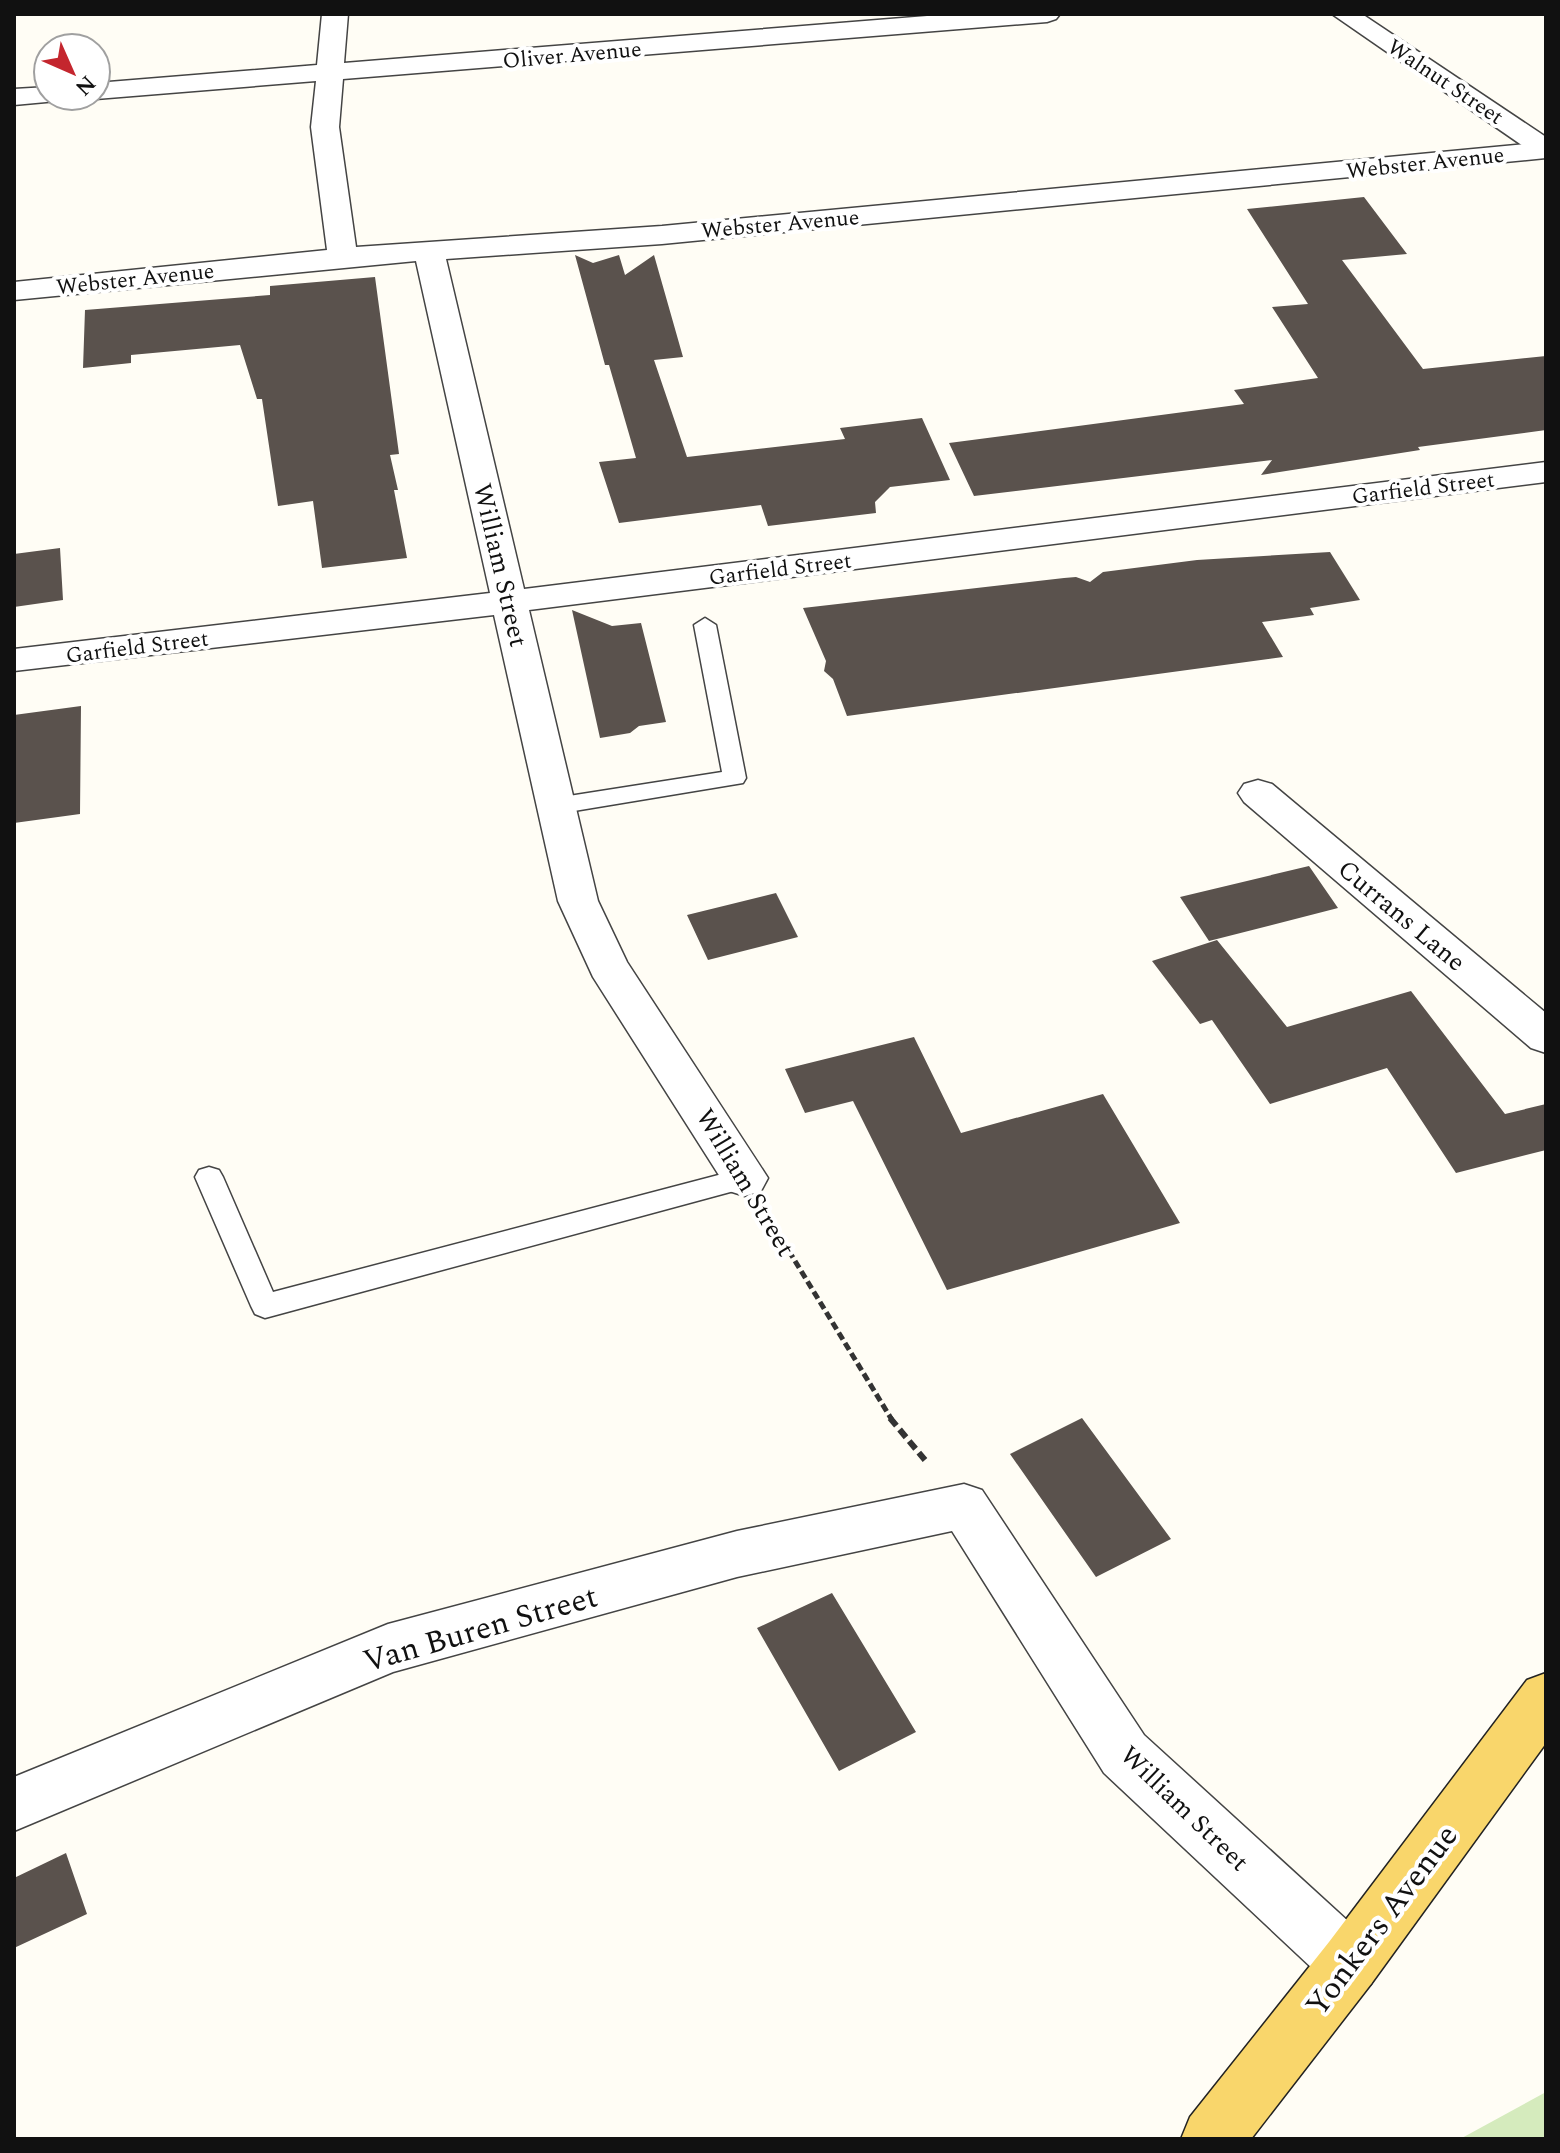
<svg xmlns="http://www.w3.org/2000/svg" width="1560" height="2153" font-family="Spectral,serif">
<rect width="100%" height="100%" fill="#fffdf5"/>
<path fill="#d5ebbd" d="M1546,2092v47h-86z"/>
<path fill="#5a524d" d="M1364,197l43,57 -65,6 81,109 123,-13v74l-128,17 2,3 -159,25 11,-15 -298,36 -25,-53 295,-39 -10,-14 84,-12 -46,-71 36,-3 -61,-95z
M575,255l18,8 26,-8 6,20 29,-20 29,102 -29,3 33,97 158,-18 -5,-11 82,-10 28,62 -60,7 -15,15 1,11 -108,13 -7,-21 -142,18 -20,-61 37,-4 -27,-93h-4z
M375,277l24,177 -9,1 8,35h-4l13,68 -85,10 -9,-67 -35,5 -16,-107h-5l-17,-54 -109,10v8l-48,5 2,-58 185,-15v-9z
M60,548l3,52 -49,7v-53z
M1330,552l30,48 -50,8 4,7 -52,7 21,35 -436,59 -14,-37 -9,-8 2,-10 -23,-53 261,-30 12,-1 14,5 13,-10 94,-12z
M572,610l40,16 29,-3 25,99 -27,4 -9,7 -30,5z
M81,706l-1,108 -66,9v-108z
M1309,866l29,42 -129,33 -29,-44z
M776,893l22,44 -90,23 -21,-45z
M1217,940l70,87 124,-36 94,123 41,-10v46l-90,23 -69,-105 -117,36 -58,-84 -12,4 -48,-63z
M914,1037l47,96 142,-39 77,129 -233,67 -94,-189 -48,12 -20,-44z
M1082,1418l89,121 -75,38 -86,-123z
M832,1593l84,139 -77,39 -82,-143z
M66,1853l21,61 -73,34v-70z"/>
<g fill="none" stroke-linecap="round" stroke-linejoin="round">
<defs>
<path id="service" d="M705,618l11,7 30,153 -3,5 -187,31 -8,-3 -4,-5 4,-5 8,-3 166,-26 -28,-147z
M209,1167l10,3 4,7 50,115 472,-124 10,3 4,7 -4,7 -10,3 -480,130 -10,-4 -4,-8 -56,-129 4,-7z"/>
<path id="minor" d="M322,14h26l-4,49 608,-49h108l-4,5 -9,3 -704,57 -4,48 17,120 306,-21 884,-84v16l-884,86 -216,15 78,330 1022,-127v20l-1017,128 69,291 29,61 141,216 -7,13 -16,5 -16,-5 -136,-214 -35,-76 -64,-286 -480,56v-22l476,-56 -74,-332 -402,39v-18l313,-32 -16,-123 5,-46 -220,18 -10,-3h10v-13l221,-18z
M48,87v9h13l-4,5 -43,4v-16z
M1258,780l14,4 274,229v40l-15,-5 -287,-246 -6,-9 6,-9z
M964,1484l18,6 162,245 227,207 9,21 -9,21 -21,9 -21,-9 -225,-211 -152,-242 -215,46 -344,95 -379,159v-54l374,-153 349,-93z"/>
<path id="tertiary" d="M1332,14h30l184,123v20l-10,-2z"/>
<path id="primary" d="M1546,1673v70l-175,241 -120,155h-70l9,-22 139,-175 198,-262z"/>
</defs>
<use href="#service" stroke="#444" stroke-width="3"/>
<use href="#minor" stroke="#444" stroke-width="3"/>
<use href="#tertiary" stroke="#444" stroke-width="3"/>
<use href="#primary" stroke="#222" stroke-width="3"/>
<path stroke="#333" stroke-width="5" stroke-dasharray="8 4" stroke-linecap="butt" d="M770,1220l122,200"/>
<path stroke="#333" stroke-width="6" stroke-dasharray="10 5" stroke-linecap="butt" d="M890,1418l35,42"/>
<use href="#service" fill="#fff" fill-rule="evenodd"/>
<use href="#minor" fill="#fff" fill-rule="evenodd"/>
<use href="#tertiary" fill="#fff" fill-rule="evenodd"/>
<use href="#primary" fill="#f9d66b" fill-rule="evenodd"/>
</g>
<g text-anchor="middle" stroke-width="8" stroke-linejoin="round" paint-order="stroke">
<g font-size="22" fill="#111" stroke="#fff">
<text transform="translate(572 54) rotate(-5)" y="8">Oliver Avenue</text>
<text transform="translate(1446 81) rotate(34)" y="8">Walnut Street</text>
<text transform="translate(1425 162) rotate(-6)" y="8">Webster Avenue</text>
<text transform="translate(780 223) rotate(-5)" y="8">Webster Avenue</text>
<text transform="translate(135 278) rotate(-6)" y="8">Webster Avenue</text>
<text transform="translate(1423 487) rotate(-7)" y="8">Garfield Street</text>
<text transform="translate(780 568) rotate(-7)" y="8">Garfield Street</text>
<text transform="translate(137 646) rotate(-7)" y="8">Garfield Street</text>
</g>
<g font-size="26" fill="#111" stroke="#fff">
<text transform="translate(501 565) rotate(77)" y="9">William Street</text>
<text transform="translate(1402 915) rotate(40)" y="9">Currans Lane</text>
<text transform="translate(746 1182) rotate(59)" y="9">William Street</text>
<text transform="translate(1185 1808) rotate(44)" y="9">William Street</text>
</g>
<g font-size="32" fill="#111" stroke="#fff">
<text transform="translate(480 1628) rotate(-16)" y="11">Van Buren Street</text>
<text transform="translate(1381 1920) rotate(-53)" y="11">Yonkers Avenue</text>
</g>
</g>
<rect width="1560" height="2153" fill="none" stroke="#111111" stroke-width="32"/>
<g transform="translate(72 72) rotate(135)"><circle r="38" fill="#ffffff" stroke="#a0a0a0" stroke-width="2"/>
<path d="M0-6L14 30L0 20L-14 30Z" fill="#c4262e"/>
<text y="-12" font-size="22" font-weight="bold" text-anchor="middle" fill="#111111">N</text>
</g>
</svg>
